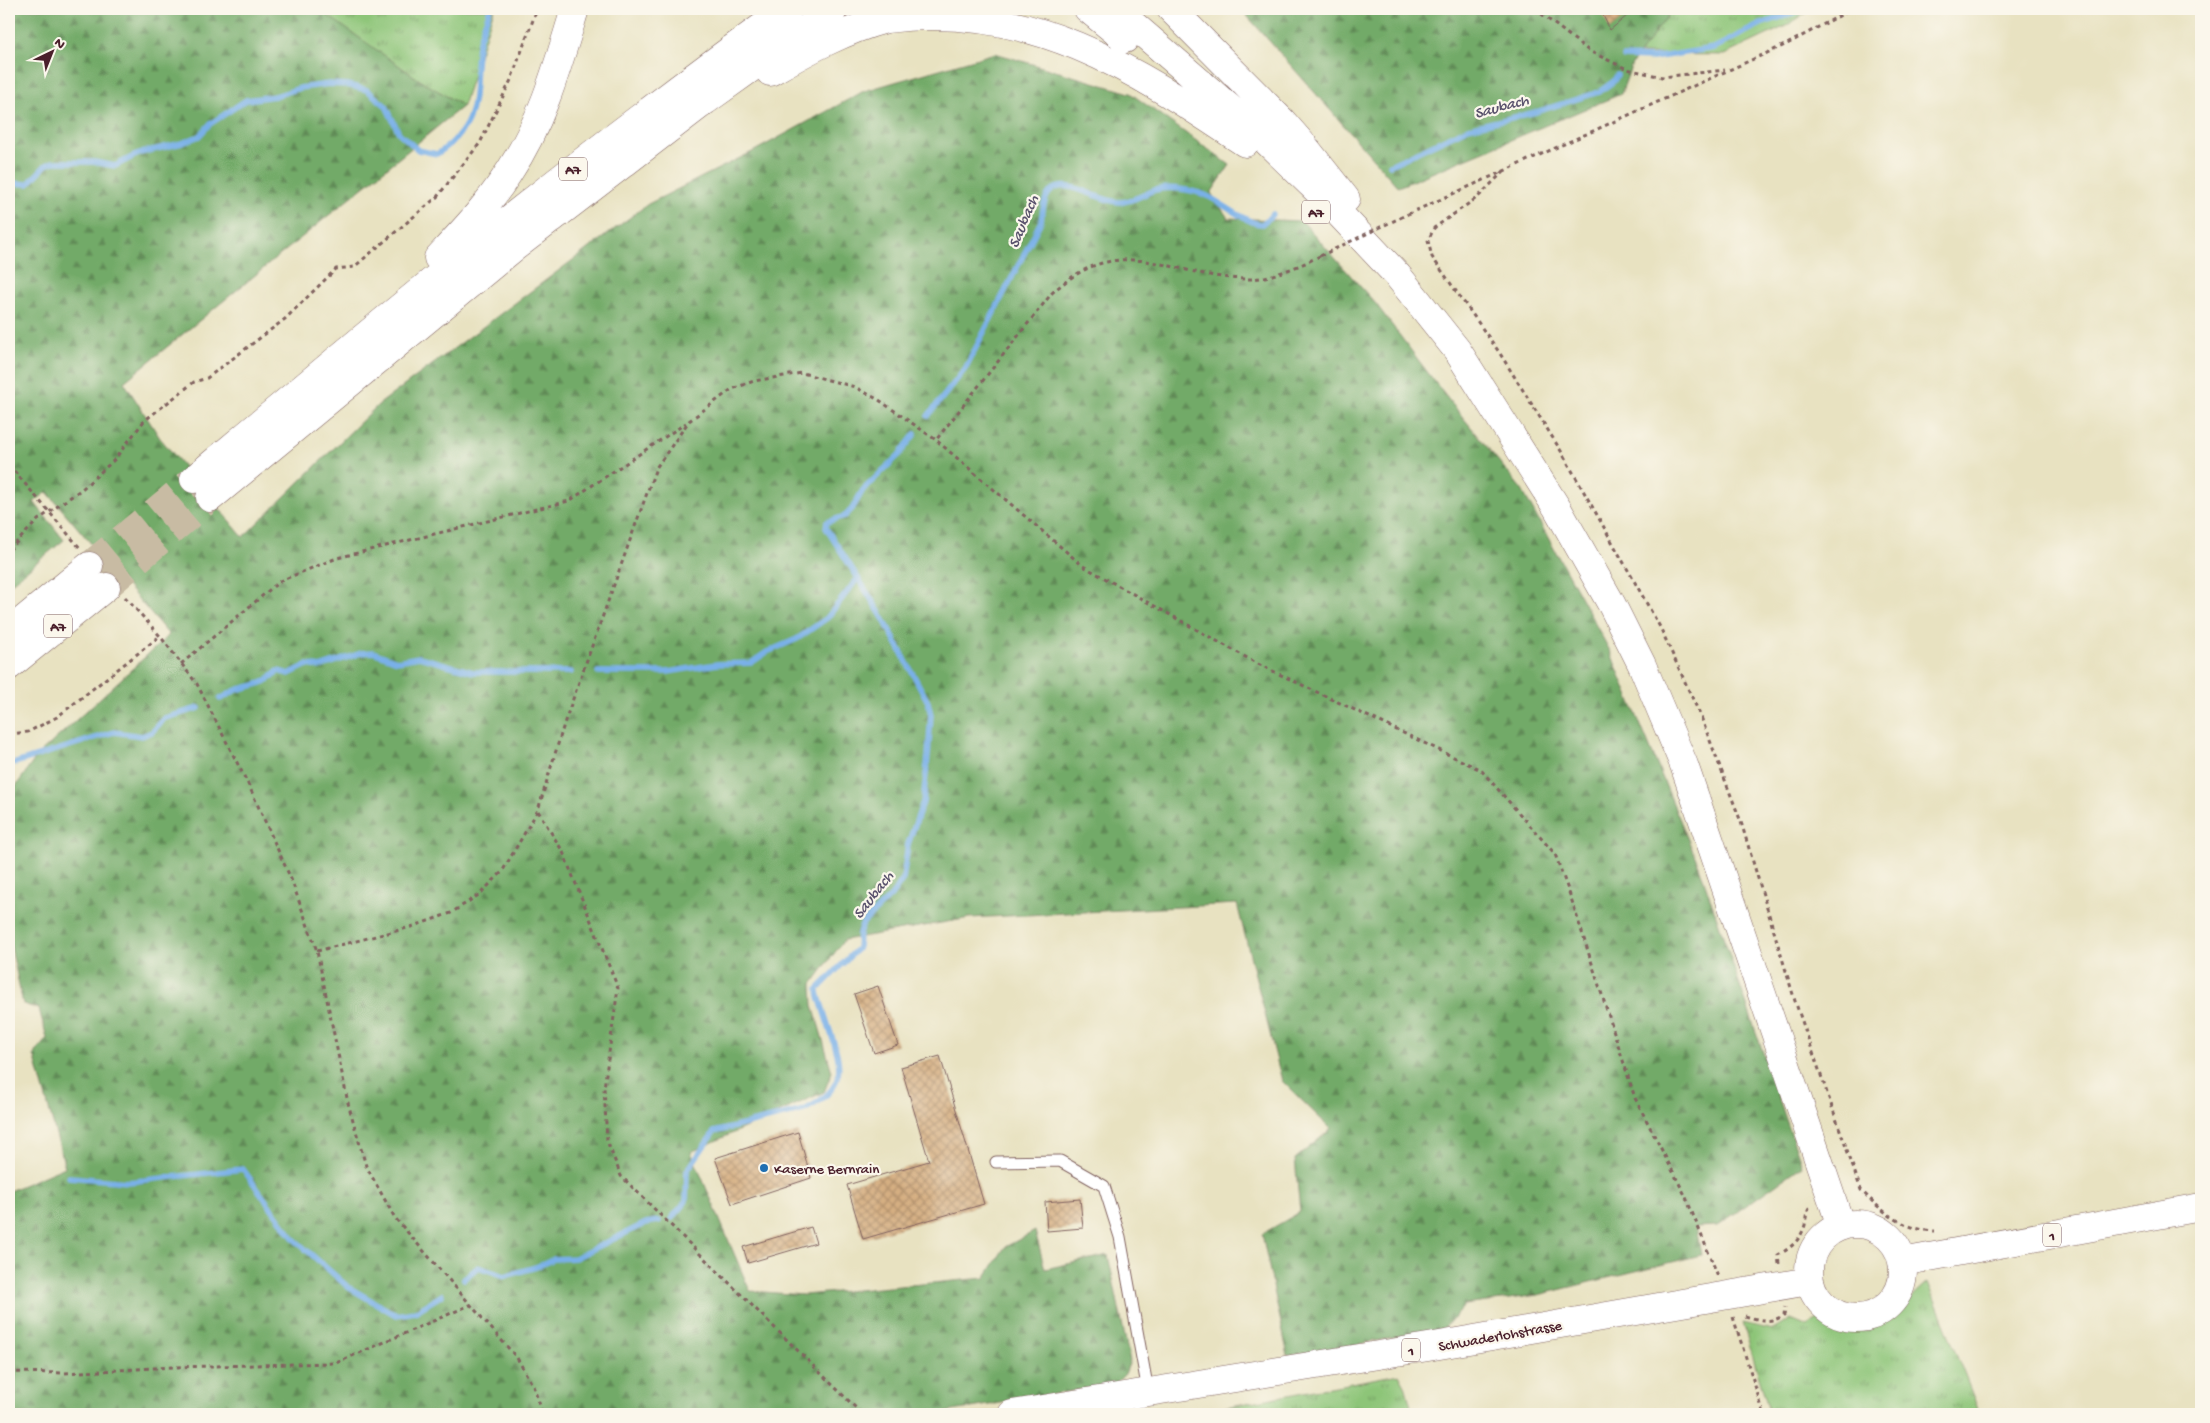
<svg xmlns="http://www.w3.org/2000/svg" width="2210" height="1423" font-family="'Gochi Hand',sans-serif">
<defs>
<pattern id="grass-tufts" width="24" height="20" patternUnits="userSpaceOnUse" patternTransform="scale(1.25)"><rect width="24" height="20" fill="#8dc578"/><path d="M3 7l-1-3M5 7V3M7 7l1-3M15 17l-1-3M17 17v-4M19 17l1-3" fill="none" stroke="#759f63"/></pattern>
<pattern id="forest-firs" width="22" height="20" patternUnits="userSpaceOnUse" patternTransform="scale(1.25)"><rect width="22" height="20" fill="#72aa68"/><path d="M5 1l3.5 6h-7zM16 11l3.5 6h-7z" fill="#608a56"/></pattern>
<pattern id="building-cross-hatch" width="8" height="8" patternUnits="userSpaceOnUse" patternTransform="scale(1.25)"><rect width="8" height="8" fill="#d5af82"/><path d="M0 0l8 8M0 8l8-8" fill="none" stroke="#af8e6b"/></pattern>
</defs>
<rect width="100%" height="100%" fill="#fbf7ec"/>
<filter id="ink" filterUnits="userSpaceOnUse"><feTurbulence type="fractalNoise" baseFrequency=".02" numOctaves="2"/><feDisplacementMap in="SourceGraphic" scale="10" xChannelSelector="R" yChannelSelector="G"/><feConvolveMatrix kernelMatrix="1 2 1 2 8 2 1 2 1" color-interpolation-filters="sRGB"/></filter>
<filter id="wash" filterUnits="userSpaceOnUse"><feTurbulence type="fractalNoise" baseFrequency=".0096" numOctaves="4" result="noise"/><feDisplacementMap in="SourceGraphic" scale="20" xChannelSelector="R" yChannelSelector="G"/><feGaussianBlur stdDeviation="1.12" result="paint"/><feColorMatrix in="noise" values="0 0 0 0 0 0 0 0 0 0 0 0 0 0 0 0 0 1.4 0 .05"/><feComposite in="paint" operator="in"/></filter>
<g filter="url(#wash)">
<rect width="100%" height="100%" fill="#e8e2c1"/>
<path fill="url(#grass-tufts)" stroke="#6c7252" d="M330,9h164l-31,97 -45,-27 -92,-64z
M1673,9h140l-27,17 -62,29 -85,-1z
M1928,1282l52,132h-210l-27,-91 30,7 18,-11 17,7 10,-7c11,2 23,7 34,8 29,2 56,-27 76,-45z
M1399,1374l6,11 8,29h-202l-2,-4z"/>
<path fill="url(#forest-firs)" stroke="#5e644a" d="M9,9h321l-3,6 91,64 45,27 -339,276 36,56 83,99 135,-132 270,-201 108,-54 108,-59 131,-38 135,40 100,72 -19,28 17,25 74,3 74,83 68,90 78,96 88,161 89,215 103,300 -85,60 -21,1 5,28 -163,40 -73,10 -23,25 -154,26 -26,-122 38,-22 -5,-53 36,-30 -49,-48 -45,-177 -267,14 -126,22 -32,44 1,21 19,67 -8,20 -133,60 59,139 54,4 181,-17 20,-31 30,-16 10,38 63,-14 22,106 -5,13 -10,10 -180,30h-926v-223l56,-24 -31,-112 13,-17 -8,-29 -16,-5 -14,-66v-142l28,-40 132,-121 -122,-143 -13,10 30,38 -55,45z
M1241,9h432l-41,55 -11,30 -223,93z"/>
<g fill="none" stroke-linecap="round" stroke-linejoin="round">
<path stroke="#79b0e8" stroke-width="5.5" d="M1624,57l29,1 61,-10 47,-24 44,-15
M1390,165l78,-37 68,-16 63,-20 15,-11 3,-6
M9,183l19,1 18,-19 7,-3h41l21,4 25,-13 42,-10 17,-7 11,-12 36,-24 29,-4 25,-8 29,-4 18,1 20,5 19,16 13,27 19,17 19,4c47,-31 34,-62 41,-108 2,-12 8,-25 12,-37
M928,416l37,-47 76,-148c2,-11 3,-29 15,-33 17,-7 45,14 63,14 14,0 24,-8 36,-12 14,-4 37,0 50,5 15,6 44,30 57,29l11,-10
M598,672h70l49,-8 34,-1 16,-11 30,-13 30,-21 31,-40 -32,-50 1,-6 18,-6 7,-7 11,-19 36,-35 16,-21
M220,699c5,-2 10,-6 14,-8 18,-7 29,-4 44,-20l11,3 18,-9 13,2 41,-14 12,-1 24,9 22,-4 54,15h98
M9,765l105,-33 28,4 10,-4 13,-14 34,-10
M69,1177l59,5 115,-13 51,70 54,48 48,28 19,-3 27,-17
M672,1218l14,-17 1,-30 27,-39 90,-22c53,-26 33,-54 20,-98 -2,-8 -6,-15 -6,-23l40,-41 1,-15 4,-10 28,-27 12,-17 5,-35 15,-42 5,-46 3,-41 -3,-13 -45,-84 -25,-40
M464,1279l14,-12 27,9 31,-9 18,-8 21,-1 71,-35 13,-2"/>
</g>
<g id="blocks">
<path fill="url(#building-cross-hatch)" d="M1600,9h32l2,1 -24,20z
M878,986l20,59 -24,8 -20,-59z
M940,1056l44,148 -121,35 -16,-54 82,-24 -28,-94z
M798,1132l13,46 -79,26 -17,-46z
M1080,1199l3,29 -36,3 -2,-29z
M811,1227l5,16 -68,20 -5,-16z"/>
</g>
</g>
<g filter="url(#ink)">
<use href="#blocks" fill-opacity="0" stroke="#816360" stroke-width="1"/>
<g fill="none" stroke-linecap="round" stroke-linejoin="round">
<path stroke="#c8bba3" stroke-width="28" stroke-dasharray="28 14" stroke-linecap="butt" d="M89,566l105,-87
M106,587l104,-89"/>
<defs>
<path id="lane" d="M996,1162l64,-1 44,25 16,51 28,154"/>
<path id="primary" d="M1809 1271a47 47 0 1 1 94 0a47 47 0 1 1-94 0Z
M1902,1262l299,-55
M1012,1414l416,-67 381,-66"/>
<path id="highway" d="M1088,9l37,30
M1115,9l139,120 63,61 81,86 59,74 100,158 55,97 30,60 42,100 157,461
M1171,9l111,112 22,25 42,53
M770,72c36,-21 75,-42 116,-53 142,-19 249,50 359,124
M438,258c25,-27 51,-54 71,-86 33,-49 49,-107 66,-163
M194,479c147,-123 294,-247 447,-362 49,-37 97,-74 147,-108
M210,498l301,-248 194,-149 129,-92
M9,632l80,-66
M9,666l97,-79"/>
</defs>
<use href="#lane" stroke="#816360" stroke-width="13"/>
<use href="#primary" stroke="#816360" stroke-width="29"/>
<use href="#highway" stroke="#816360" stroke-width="29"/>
<path stroke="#816360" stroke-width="3" stroke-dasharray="4 4" stroke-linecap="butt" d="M1535,9l54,42 38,18 35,8 63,-7
M1504,171l-26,26 -44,31 -6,13 4,16 67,95 62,99 99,176 41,90 40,105 54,179 66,189c21,22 43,40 74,41
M1408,214l379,-170 65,-35
M1320,256c-18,9 -53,24 -73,23 -78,-1 -124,-51 -195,14l-116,147 147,126 175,98 223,106 74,84 16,44 64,200 50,97 33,81
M9,465l71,83
M9,550l29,-30 44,-31 32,-29 30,-39 50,-39 13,-4 78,-59 51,-50 18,-2 83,-70 43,-54 31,-63 26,-71
M125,597l35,39 37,48 53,104 41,91 26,72 31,152 18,63 29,52 122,140 16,28 10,28
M181,664l99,-83 57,-23 232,-57 117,-78
M9,734l19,-2 29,-15 103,-81
M538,811l25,41 55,136 -14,100 3,53 14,35 241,238
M317,951l94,-24 40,-14 29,-19 22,-22 36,-62 27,-89 91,-253 33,-47 43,-32 22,-8 48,-8 53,14 24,13 57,40
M1779,1264l-1,-9c13,-7 23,-16 27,-30 1,-7 1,-13 6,-19
M1745,1316c15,4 26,8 39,-1l1,-8
M1733,1317l31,97
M9,1372l55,1 109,-6 163,-4 134,-58"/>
<use href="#lane" stroke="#fff" stroke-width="11"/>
<use href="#primary" stroke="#fff" stroke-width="28"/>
<use href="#highway" stroke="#fff" stroke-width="28"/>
<path stroke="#816360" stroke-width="3" stroke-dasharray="4 4" stroke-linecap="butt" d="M1320,256l88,-42"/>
</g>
</g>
<circle fill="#1f6fb2" stroke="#fbf7ec" stroke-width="2" cx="764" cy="1168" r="5"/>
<g text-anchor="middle" stroke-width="4.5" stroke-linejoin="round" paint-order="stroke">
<g fill="#fbf7ec" stroke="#7f6065" stroke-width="1">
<rect x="559" y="157.5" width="28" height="23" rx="4"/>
<rect x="1302" y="200.5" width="28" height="23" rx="4"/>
<rect x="44" y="614.5" width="28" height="23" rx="4"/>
<rect x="2043" y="1223.5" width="18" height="23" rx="4"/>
<rect x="1402" y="1338.5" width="18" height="23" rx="4"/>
</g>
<g font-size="14" font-weight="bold" fill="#4a1f2b">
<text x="573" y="174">A7</text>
<text x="1316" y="217">A7</text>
<text x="58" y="631">A7</text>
<text x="2052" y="1240">1</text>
<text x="1411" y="1355">1</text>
</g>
<g font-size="15" fill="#4a1f2b" stroke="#fbf7ec" text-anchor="start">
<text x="774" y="1173">Kaserne Bernrain</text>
</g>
<g font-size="15" fill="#4a1f2b" stroke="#fbf7ec">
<text transform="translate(1500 1335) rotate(-10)" y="5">Schwaderlohstrasse</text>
</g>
<g font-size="16" font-style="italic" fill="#5a526d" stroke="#fbf7ec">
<text transform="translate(1501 105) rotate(-15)" y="6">Saubach</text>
<text transform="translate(1022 221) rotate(-67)" y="6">Saubach</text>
<text transform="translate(872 894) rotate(-52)" y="6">Saubach</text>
</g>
</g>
<rect width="2210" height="1423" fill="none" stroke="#fbf7ec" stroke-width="30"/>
<g transform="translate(52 52) rotate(43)" stroke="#fbf7ec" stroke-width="4" paint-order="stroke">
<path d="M0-4L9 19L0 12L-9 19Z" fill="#4a1f2b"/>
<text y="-8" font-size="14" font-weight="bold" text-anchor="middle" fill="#4a1f2b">N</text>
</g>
</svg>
